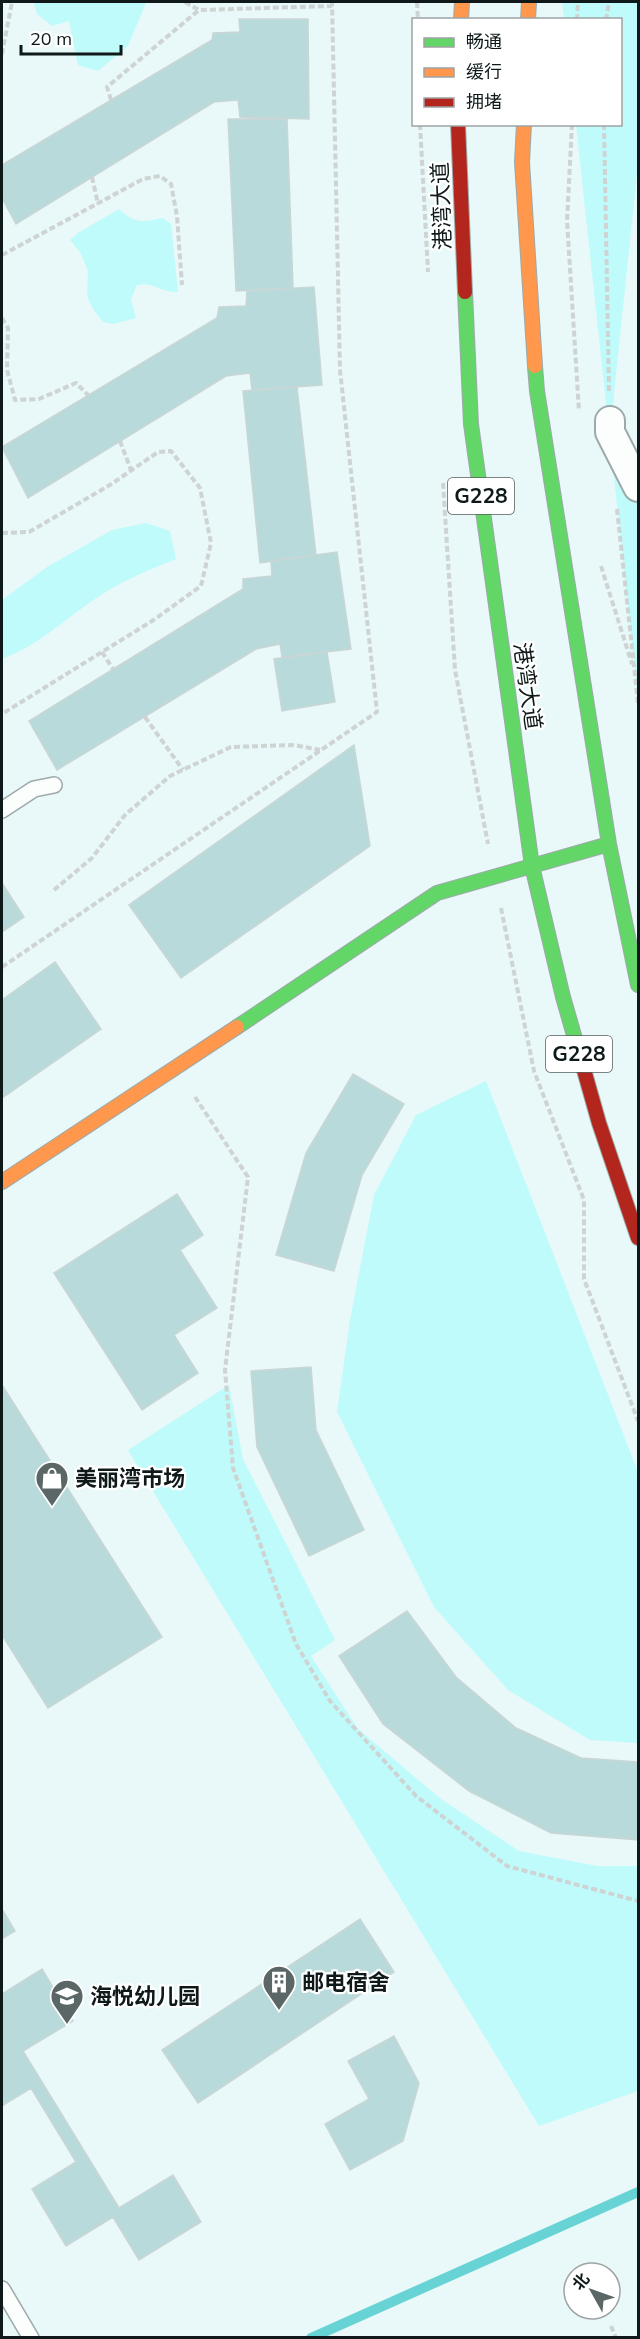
<svg xmlns="http://www.w3.org/2000/svg" width="640" height="2339" font-family="Mulish,'Noto Sans SC',sans-serif">
<rect width="100%" height="100%" fill="#e9f8f8"/>
<path fill="#c0fbfb" d="M36,2h109l1,1 -18,43 -30,25 -20,-6 -9,-44 -17,5 -15,-12 -3,-10z
M562,2h76v162l-28,268 28,59v209l-62,-575 44,-1v-104l-56,-1z
M119,209c15,15 25,13 44,9l8,6 7,68c-15,1 -26,-11 -41,-7l-6,14 5,19 -23,6 -10,-2 -10,-13 -6,-13 1,-25 -7,-17 -11,-14 8,-7z
M146,523l24,8 6,28c-33,13 -54,22 -84,42 -30,21 -55,45 -90,58v-59l45,-33 65,-37z
M486,1081l152,391v271l-48,-3 -82,-50 -74,-83 -97,-195 13,-92 24,-125 42,-80z
M229,1385l14,74 92,181 -24,16 47,73 83,70 78,52 78,15h41v225l-99,35 -411,-676z"/>
<g fill="none" stroke-linecap="round" stroke-linejoin="round">
<path stroke="#67d3d4" stroke-width="10" d="M311,2338l327,-146"/>
</g>
<path fill="#b9dada" stroke="#cad6d6" stroke-width="1.5" d="M239,19h69l1,100 -69,-2 -2,-17 -24,2 -198,122 -14,-26v-33l210,-125 1,-7 27,-1z
M228,119h59l6,169 -57,3z
M314,287l8,98 -70,5 -2,-17 -24,3 -198,122 -26,-51 215,-129 2,-11 27,-1 1,-15z
M297,387l19,168 -56,8 -17,-172z
M337,552l14,97 -69,8 -2,-13 -24,5 -199,121 -28,-49 214,-132v-10l29,-3 -1,-15z
M327,652l8,50 -53,9 -8,-52z
M354,745l16,101 -189,132 -52,-73z
M2,883l22,34 -22,15z
M55,962l46,67 -99,69v-98z
M353,1074l51,30 -42,71 -28,96 -58,-16 30,-102z
M177,1194l26,41 -23,15 37,58 -43,27 24,38 -56,37 -88,-137z
M311,1367l5,63 48,100 -55,26 -52,-109 -6,-76z
M2,1385l160,252 -114,71 -46,-73z
M407,1611l49,66 60,51 65,30 57,4v78l-87,-7 -82,-42 -86,-67 -44,-68z
M2,1909l13,22 -13,8z
M360,1919l34,53 -196,131 -36,-53z
M42,1969l31,52 -50,30 96,157 54,-33 28,47 -62,38 -26,-43 -47,29 -34,-57 44,-27 -45,-74 -29,18v-112z
M394,2036l25,47 -16,58 -53,29 -25,-46 44,-25 -21,-38z"/>
<g fill="none" stroke-linecap="round" stroke-linejoin="round">
<defs>
<path id="lane" d="M2,810l32,-21 20,-4
M2,2289l29,49"/>
<path id="street" d="M610,421v11l28,55"/>
<path id="fast" d="M465,292l6,132 61,442 31,131 21,73
M535,366l2,25 72,453 29,141
M237,1027l200,-134 172,-49"/>
<path id="slow" d="M461,20l1,-18
M528,20l1,-18
M524,124l-2,38 13,204
M2,1182l235,-155"/>
<path id="jam" d="M458,124l7,168
M584,1070l15,53 39,115"/>
</defs>
<use href="#lane" stroke="#9ea9a9" stroke-width="18"/>
<use href="#street" stroke="#9ea9a9" stroke-width="32"/>
<use href="#fast" stroke="#9ea9a9" stroke-width="16"/>
<use href="#slow" stroke="#9ea9a9" stroke-width="16"/>
<use href="#jam" stroke="#9ea9a9" stroke-width="16"/>
<path stroke="#ced3d3" stroke-width="4" stroke-dasharray="6 3" stroke-linecap="butt" d="M185,2l14,8 133,-4
M417,2l1,18
M577,20l1,-18
M606,20l3,-18
M2,54l10,-52
M111,100l-4,-13 92,-77
M420,124l8,148
M572,124l-5,97 12,190
M604,124l5,267
M92,177l6,27
M2,255l141,-76 17,-3 11,8 6,32 5,69
M2,318l6,10 -1,42 8,30 24,-1 37,-16 12,12
M120,441l11,29
M443,483l12,187 33,174
M617,509l21,194
M2,533l27,-1 81,-47 48,-33 13,-1 29,37 11,55 -10,43 -49,35 -150,93
M601,566l31,98
M102,652l11,17
M145,717l38,53
M54,890l38,-32 33,-43 45,-39 61,-29 63,-2 26,5
M501,908l33,163 50,129v79l54,142
M2,967l375,-255 -37,-342 -8,-368
M195,1097l53,80 -23,193 8,98 63,176 34,57 86,95 91,70 131,35
M611,2326l5,12"/>
<use href="#lane" stroke="#fcfefe" stroke-width="15"/>
<use href="#street" stroke="#fcfefe" stroke-width="28"/>
<use href="#fast" stroke="#63d668" stroke-width="14"/>
<use href="#slow" stroke="#ff974d" stroke-width="14"/>
<use href="#jam" stroke="#b3261e" stroke-width="14"/>
</g>
<defs>
<symbol id="shop-pin" viewBox="-11 -11 22 30"><path d="M0 17L-7.5 6A9.5 9.5 0 1 1 7.5 6Z" fill="#5b6767" stroke="#fff"/><path d="M-5-2.5h2.3a2.7 3.5 0 0 1 5.4 0H5L5.5 6h-11ZM-1.5-2.5h3a1.5 2.3 0 0 0-3 0Z" fill="#fff"/></symbol>
<symbol id="building-pin" viewBox="-11 -11 22 30"><path d="M0 17L-7.5 6A9.5 9.5 0 1 1 7.5 6Z" fill="#5b6767" stroke="#fff"/><path d="M-4-6H4V6H1V3H-1V6H-4ZM-2.5-4.3h1.7v1.8h-1.7ZM.8-4.3h1.7v1.8H.8ZM-2.5-1h1.7V.8h-1.7ZM.8-1h1.7V.8H.8Z" fill="#fff"/></symbol>
<symbol id="school-pin" viewBox="-11 -11 22 30"><path d="M0 17L-7.5 6A9.5 9.5 0 1 1 7.5 6Z" fill="#5b6767" stroke="#fff"/><path d="M0-5L7-2L0 1L-7-2ZM-4 1L0 2.5L4 1V4Q0 6-4 4Z" fill="#fff"/></symbol>
</defs>
<g fill-rule="evenodd">
<use href="#shop-pin" x="33" y="1459" width="38" height="52"/>
<use href="#building-pin" x="260" y="1963" width="38" height="52"/>
<use href="#school-pin" x="48" y="1977" width="38" height="52"/>
</g>
<g text-anchor="middle" stroke-width="4.5" stroke-linejoin="round" paint-order="stroke">
<g fill="#fff" stroke="#575e5e" stroke-width="1.5">
<rect x="448" y="478" width="66" height="36" rx="4.5"/>
<rect x="546" y="1036" width="66" height="36" rx="4.5"/>
</g>
<g font-size="21" font-weight="bold" fill="#0f1919">
<text x="481" y="503">G228</text>
<text x="579" y="1061">G228</text>
</g>
<g font-size="22" fill="#0f1919" stroke="#fff">
<text transform="translate(441 206) rotate(-92)" y="8">港湾大道</text>
<text transform="translate(528 686) rotate(82)" y="8">港湾大道</text>
</g>
<g font-size="22" font-weight="bold" fill="#0f1919" stroke="#fff" text-anchor="start">
<text x="75" y="1486">美丽湾市场</text>
<text x="302" y="1990">邮电宿舍</text>
<text x="90" y="2004">海悦幼儿园</text>
</g>
</g>
<rect width="640" height="2339" fill="none" stroke="#0f1919" stroke-width="6"/>
<rect x="412" y="18" width="210" height="108" fill="#ffffff" stroke="#9fa3a3" stroke-width="1.5"/>
<rect x="424" y="38" width="30" height="9" fill="#63d668" stroke="#9fa3a3" stroke-width="1.5"/>
<text x="466" y="48" font-size="18" fill="#0f1919">畅通</text>
<rect x="424" y="68" width="30" height="9" fill="#ff974d" stroke="#9fa3a3" stroke-width="1.5"/>
<text x="466" y="78" font-size="18" fill="#0f1919">缓行</text>
<rect x="424" y="98" width="30" height="9" fill="#b3261e" stroke="#9fa3a3" stroke-width="1.5"/>
<text x="466" y="108" font-size="18" fill="#0f1919">拥堵</text>
<g transform="translate(592 2291) rotate(310)"><circle r="28" fill="#ffffff" stroke="#9fa3a3" stroke-width="1.5"/>
<path d="M0-4.5L10 22L0 15L-10 22Z" fill="#5b6767"/>
<text y="-9" font-size="16" font-weight="bold" text-anchor="middle" fill="#0f1919">北</text>
</g>
<path d="M21 45v9h100v-9" fill="none" stroke="#0f1919" stroke-width="3"/>
<text x="30" y="45" font-size="18" fill="#0f1919" stroke="#ffffff" stroke-width="4.5" paint-order="stroke">20 m</text>
</svg>
